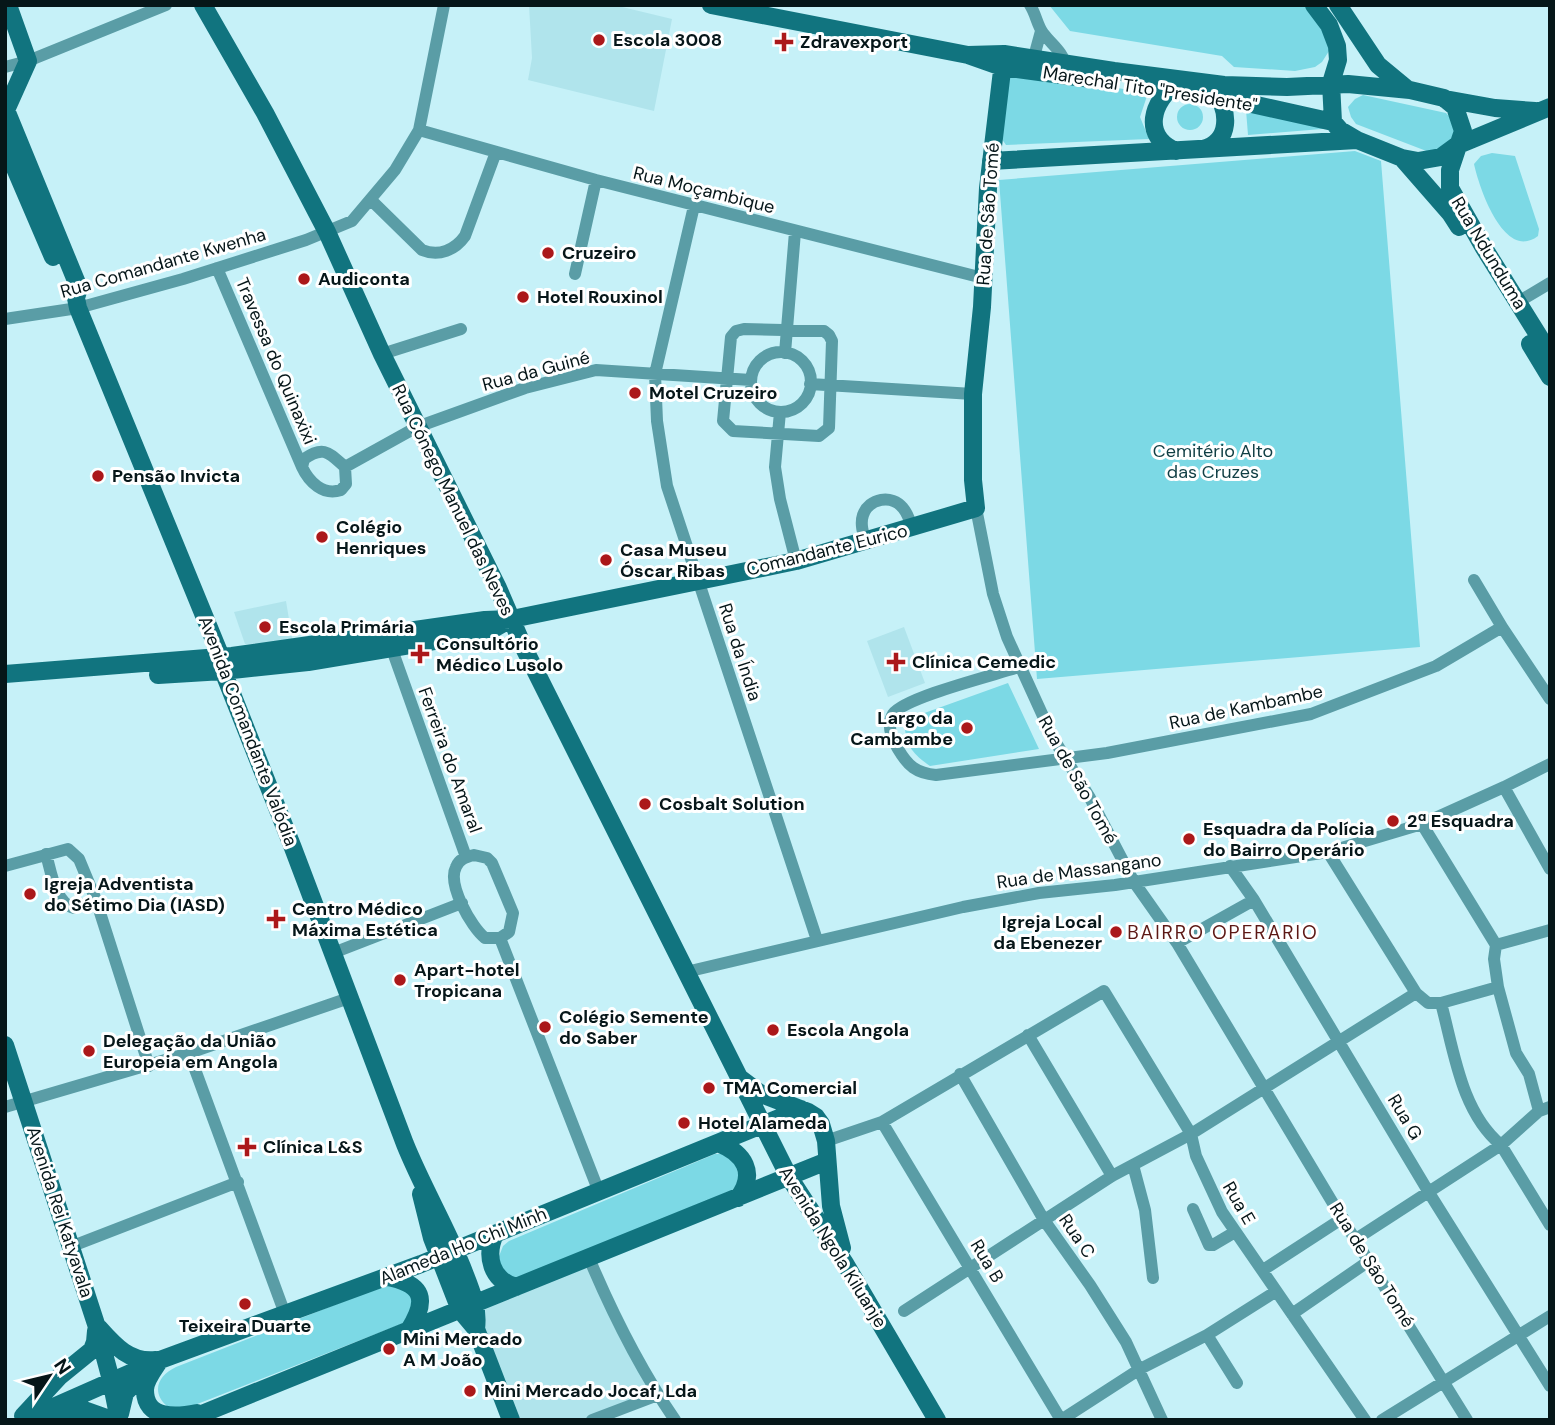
<svg xmlns="http://www.w3.org/2000/svg" width="1555" height="1425" font-family="'DM Sans',sans-serif">
<rect width="100%" height="100%" fill="#c6f1f8"/>
<path fill="#b0e4ec" d="M529,5h85l58,14 -18,92 -126,-31 4,-22z
M286,601l7,42 -48,1 -11,-32z
M904,627l21,56 -37,14 -21,-56z
M589,1258l69,137 -66,25h-81l-35,-116z"/>
<path fill="#7cd9e5" d="M1049,5h258l22,37v9l-7,11 -7,5 -20,4 -61,-4 -12,-11 -152,-25z
M1013,71l135,22 -8,24 9,22 -143,6 -7,-10 7,-56z
M1363,95l83,18c11,11 11,16 7,30l-24,9 -73,-28 -5,-7 -3,-10 7,-8z
M1177 117a13 13 0 1 1 26 0a13 13 0 1 1-26 0Z
M1246,110l88,18 -86,7z
M1355,151l26,10 39,486 -383,32 -38,-499z
M1492,153l23,3 24,73 -1,7c-34,26 -59,-49 -64,-72l7,-8z
M1008,683l31,66 -109,17c-19,-13 -26,-23 -25,-46z
M715,1154h7l15,10 2,18 -9,11 -214,86 -12,-6 -6,-14 5,-13 6,-5z
M388,1284l19,4 7,17 -10,18 -222,87 -14,-3c-17,-14 -11,-31 8,-40z"/>
<g fill="none" stroke-linecap="round" stroke-linejoin="round">
<path stroke="#5a9da6" stroke-width="12" d="M1030,5c6,9 7,20 13,28 9,12 20,18 23,34
M1032,64l9,-33
M5,67l23,-6 138,-56
M419,130l177,50 387,98
M371,200l51,50c17,7 33,0 43,-14l31,-84
M694,206l-39,168 2,47 10,65 150,454
M217,268l85,199c7,15 21,29 39,23l5,-6 -1,-17c-16,-14 -21,-22 -41,-8l-2,8
M575,274l21,-94
M1518,302l32,-19
M5,319l73,-11 105,-29 123,-39 46,-19 43,-51 24,-40 25,-125
M744,329l80,2 5,4 3,6 -3,87 -10,8 -86,-5 -10,-10 8,-84 5,-6z
M751 382a30 30 0 1 1 60 0a30 30 0 1 1-60 0Z
M785,353l10,-121
M382,354l79,-25
M810,384l163,10
M780,412l-5,55 5,32 16,62
M345,467l72,-40 108,-39 71,-18 155,10
M976,508l17,86 14,43 46,101 37,60 44,84 43,61 163,272 127,205
M866,542c-3,-9 -6,-18 -3,-27 6,-17 29,-21 40,-7 5,6 7,13 9,20
M1474,580l28,47 48,72
M389,641l77,216
M1019,667c-24,8 -114,30 -126,47 -7,11 -1,25 5,35 10,17 18,24 38,26l171,-22 204,-39 125,-48 66,-39
M1504,787l46,82
M1422,824l74,121
M1328,852l88,141
M46,854c5,17 9,49 28,54l22,-8
M474,855l13,3 5,5 21,50 -4,19 -9,6h-15c-14,-11 -38,-54 -29,-71 3,-8 10,-10 18,-12z
M5,866l63,-17 11,10 17,41 53,166
M1230,866l24,34 174,291 122,195
M500,938l99,254
M1177,943l77,-43
M333,953l129,-50
M686,972l277,-65 76,-14 76,-8 213,-33 94,-28 82,-37 46,-23
M1498,987l18,66 13,21 10,37
M1441,1003c13,48 20,109 60,142l49,80
M1028,1035l84,141
M189,1053l96,261
M960,1074l84,146 46,65 36,57 36,78
M5,1107l184,-54 160,-55
M882,1122l179,298
M826,1141l56,-19 222,-131 87,143 5,22 26,56 143,208
M1133,1165l12,45 8,68
M1193,1209l16,36h4l22,-13
M1356,1239l145,-94 38,-34 11,-4
M70,1247l168,-65
M589,1258c24,57 51,111 86,162
M1263,1270l80,-52
M904,1311l208,-135 79,-42 225,-141 12,10h13l57,-16 -4,-28 2,-14 54,-15
M1292,1314l77,-53
M1207,1335l30,48
M592,1420l66,-25
M1061,1420l79,-51 67,-34 68,-43
M1382,1420l168,-104"/>
<path stroke="#11747f" stroke-width="18" d="M8,5l20,56 -22,49 73,178 -3,10 2,10 143,349 2,14 70,177 112,296c17,42 40,81 57,123 8,21 17,39 14,62
M203,5l62,108 62,119 55,122 116,234 25,58 266,531 57,88 91,155
M711,5l257,50 34,12 89,12
M1314,5l15,20 8,21 1,14 -7,23 2,39 7,8 17,10 45,18 16,3 23,-4 15,-11 94,-39
M1338,5l40,60 29,24
M968,55l36,-1 110,17 110,14 63,2 61,-3 62,6 34,8 11,9 8,24 -13,39v18l34,60 66,106
M1164,88l56,9 113,25
M1445,99l50,9 40,3
M5,145l48,112
M1203,149c28,-7 27,-39 11,-58
M1176,151c-35,-15 -24,-50 1,-68
M1402,158l48,55 9,14
M991,161l366,-21
M1530,344l20,33
M5,674l227,-18 253,-36 27,-1 284,-58 180,-53 -3,-28v-86l9,-87 6,-119 16,-134
M158,675l65,-4 85,-9 180,-30 21,-12
M5,1045l91,279 15,56 8,40
M741,1079l20,15 47,18 8,5 5,7 5,17 5,65 11,42
M718,1143c26,10 39,30 20,55
M421,1194l11,44 28,72 16,19 35,91
M495,1234c-10,22 -4,46 21,53
M387,1277c37,7 41,23 22,53
M99,1328c16,18 31,35 57,32
M160,1360c-5,8 -15,20 -15,30 0,30 32,27 52,23
M120,1414l5,-21 24,-24
M51,1415l33,-5 28,10
M23,1416l37,-40 32,-26 3,-8 1,-11
M24,1420l136,-60 261,-96 380,-155
M187,1420l640,-259"/>
</g>
<g fill="#ab181a" stroke="#fff" stroke-width="2.5">
<circle cx="599" cy="40" r="7"/>
<path d="M780.5 31.5h7v7h7v7h-7v7h-7v-7h-7v-7h7z"/>
<circle cx="548" cy="253" r="7"/>
<circle cx="304" cy="279" r="7"/>
<circle cx="523" cy="297" r="7"/>
<circle cx="635" cy="393" r="7"/>
<circle cx="98" cy="476" r="7"/>
<circle cx="322" cy="537" r="7"/>
<circle cx="606" cy="560" r="7"/>
<circle cx="265" cy="627" r="7"/>
<path d="M416.5 643.5h7v7h7v7h-7v7h-7v-7h-7v-7h7z"/>
<path d="M892.5 651.5h7v7h7v7h-7v7h-7v-7h-7v-7h7z"/>
<circle cx="967" cy="728" r="7"/>
<circle cx="645" cy="804" r="7"/>
<circle cx="1393" cy="821" r="7"/>
<circle cx="1189" cy="839" r="7"/>
<circle cx="30" cy="894" r="7"/>
<path d="M272.5 908.5h7v7h7v7h-7v7h-7v-7h-7v-7h7z"/>
<circle cx="1116" cy="932" r="7"/>
<circle cx="400" cy="980" r="7"/>
<circle cx="545" cy="1027" r="7"/>
<circle cx="773" cy="1030" r="7"/>
<circle cx="89" cy="1051" r="7"/>
<circle cx="709" cy="1088" r="7"/>
<circle cx="684" cy="1123" r="7"/>
<path d="M243.5 1136.5h7v7h7v7h-7v7h-7v-7h-7v-7h7z"/>
<circle cx="245" cy="1304" r="7"/>
<circle cx="389" cy="1349" r="7"/>
<circle cx="470" cy="1391" r="7"/>
</g>
<g text-anchor="middle" stroke-width="6" stroke-linejoin="round" paint-order="stroke">
<g font-size="18" font-weight="bold" fill="#061619" stroke="#fff" text-anchor="start">
<text x="613" y="46">Escola 3008</text>
<text x="800" y="48">Zdravexport</text>
<text x="562" y="259">Cruzeiro</text>
<text x="318" y="285">Audiconta</text>
<text x="537" y="303">Hotel Rouxinol</text>
<text x="649" y="399">Motel Cruzeiro</text>
<text x="112" y="482">Pensão Invicta</text>
<text x="336" y="533">Colégio<tspan x="336" dy="21">Henriques</tspan></text>
<text x="620" y="556">Casa Museu<tspan x="620" dy="21">Óscar Ribas</tspan></text>
<text x="279" y="633">Escola Primária</text>
<text x="436" y="650">Consultório<tspan x="436" dy="21">Médico Lusolo</tspan></text>
<text x="912" y="668">Clínica Cemedic</text>
<text x="953" y="724" text-anchor="end">Largo da<tspan x="953" dy="21">Cambambe</tspan></text>
<text x="659" y="810">Cosbalt Solution</text>
<text x="1407" y="827">2ª Esquadra</text>
<text x="1203" y="835">Esquadra da Polícia<tspan x="1203" dy="21">do Bairro Operário</tspan></text>
<text x="44" y="890">Igreja Adventista<tspan x="44" dy="21">do Sétimo Dia (IASD)</tspan></text>
<text x="292" y="915">Centro Médico<tspan x="292" dy="21">Máxima Estética</tspan></text>
<text x="1102" y="928" text-anchor="end">Igreja Local<tspan x="1102" dy="21">da Ebenezer</tspan></text>
<text x="414" y="976">Apart-hotel<tspan x="414" dy="21">Tropicana</tspan></text>
<text x="559" y="1023">Colégio Semente<tspan x="559" dy="21">do Saber</tspan></text>
<text x="787" y="1036">Escola Angola</text>
<text x="103" y="1047">Delegação da União<tspan x="103" dy="21">Europeia em Angola</tspan></text>
<text x="723" y="1094">TMA Comercial</text>
<text x="698" y="1129">Hotel Alameda</text>
<text x="263" y="1153">Clínica L&amp;S</text>
<text x="245" y="1332" text-anchor="middle">Teixeira Duarte</text>
<text x="403" y="1345">Mini Mercado<tspan x="403" dy="21">A M João</tspan></text>
<text x="484" y="1397">Mini Mercado Jocaf, Lda</text>
</g>
<g font-size="18" fill="#061619" stroke="#fff">
<text transform="translate(1150 89) rotate(9)" y="6">Marechal Tito "Presidente"</text>
<text transform="translate(704 190) rotate(14)" y="6">Rua Moçambique</text>
<text transform="translate(988 214) rotate(-86)" y="6">Rua de São Tomé</text>
<text transform="translate(1489 253) rotate(59)" y="6">Rua Ndunduma</text>
<text transform="translate(163 263) rotate(-16)" y="6">Rua Comandante Kwenha</text>
<text transform="translate(276 361) rotate(67)" y="6">Travessa do Quinaxixi</text>
<text transform="translate(536 371) rotate(-15)" y="6">Rua da Guiné</text>
<text transform="translate(453 500) rotate(64)" y="6">Rua Cónego Manuel das Neves</text>
<text transform="translate(827 550) rotate(-14)" y="6">Comandante Eurico</text>
<text transform="translate(740 652) rotate(72)" y="6">Rua da Índia</text>
<text transform="translate(1246 707) rotate(-12)" y="6">Rua de Kambambe</text>
<text transform="translate(248 731) rotate(69)" y="6">Avenida Comandante Valódia</text>
<text transform="translate(450 760) rotate(70)" y="6">Ferreira do Amaral</text>
<text transform="translate(1078 780) rotate(61)" y="6">Rua de São Tomé</text>
<text transform="translate(1079 871) rotate(-8)" y="6">Rua de Massangano</text>
<text transform="translate(1405 1117) rotate(59)" y="6">Rua G</text>
<text transform="translate(1239 1203) rotate(60)" y="6">Rua E</text>
<text transform="translate(60 1212) rotate(72)" y="6">Avenida Rei Katyavala</text>
<text transform="translate(1077 1236) rotate(55)" y="6">Rua C</text>
<text transform="translate(463 1246) rotate(-22)" y="6">Alameda Ho Chi Minh</text>
<text transform="translate(833 1247) rotate(58)" y="6">Avenida Ngola Kiluanje</text>
<text transform="translate(987 1261) rotate(59)" y="6">Rua B</text>
<text transform="translate(1372 1265) rotate(58)" y="6">Rua de São Tomé</text>
</g>
<g font-size="18" fill="#103e44" stroke="#fff">
<text x="1213" y="457">Cemitério Alto<tspan x="1213" dy="21">das Cruzes</tspan></text>
</g>
<g font-size="19" letter-spacing="2" fill="#5c1815" stroke="#fff">
<text x="1223" y="939">BAIRRO OPERARIO</text>
</g>
</g>
<rect width="1555" height="1425" fill="none" stroke="#061619" stroke-width="14"/>
<g transform="translate(49 1376) rotate(55)" stroke="#ffffff" stroke-width="5" paint-order="stroke">
<path d="M0-5L12 26L0 18L-12 26Z" fill="#061619"/>
<text y="-10" font-size="19" font-weight="bold" text-anchor="middle" fill="#061619">N</text>
</g>
</svg>
